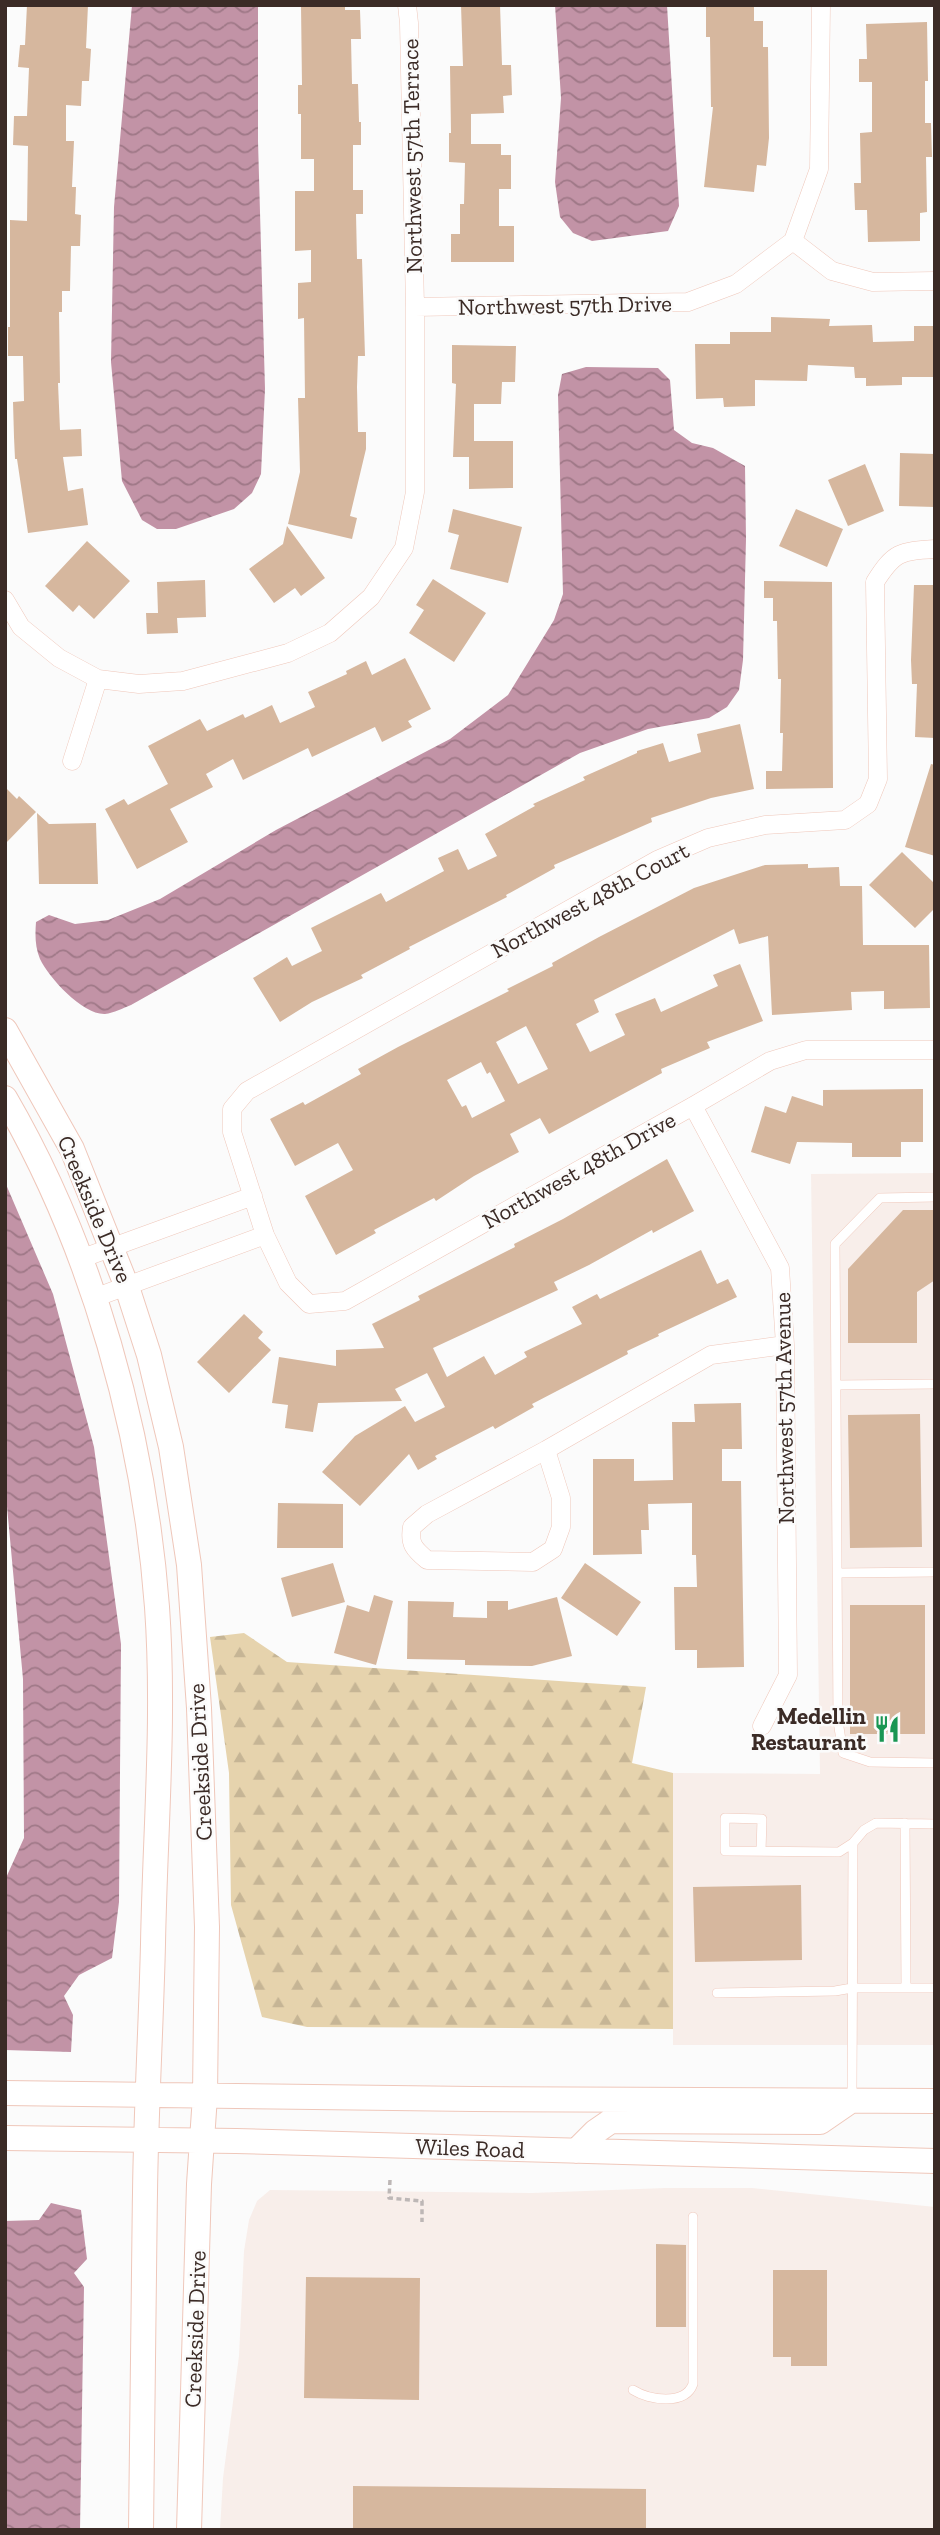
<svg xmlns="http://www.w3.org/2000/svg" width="940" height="2535" font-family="'Zilla Slab',serif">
<defs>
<pattern id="forest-firs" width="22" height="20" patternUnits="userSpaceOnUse" patternTransform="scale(1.75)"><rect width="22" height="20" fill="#e6d3ad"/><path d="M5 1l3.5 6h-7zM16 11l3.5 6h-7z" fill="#c6b595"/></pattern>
<pattern id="water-waves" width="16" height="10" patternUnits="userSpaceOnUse" patternTransform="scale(1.75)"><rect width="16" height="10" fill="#c293a6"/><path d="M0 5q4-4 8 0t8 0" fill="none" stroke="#9f7887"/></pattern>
</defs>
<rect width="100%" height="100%" fill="#fbfbfb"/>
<path fill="#f8eeea" d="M935,1173v872h-262v-272l147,1 -9,-600z
M665,2188h87l183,19v323h-715l3,-52 16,-122 5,-105 5,-31 8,-19 13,-11 262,3z"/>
<path fill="url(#forest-firs)" d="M244,1633l43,29 359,25 -14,76 41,10v256l-366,-2 -45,-10 -31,-112 -2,-132 -19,-136z"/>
<path fill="url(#water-waves)" d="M132,5h126v136l7,248 -4,85 -9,19 -18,16 -58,20h-19l-15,-9 -20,-39 -11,-119 3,-155z
M555,5h112l12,201 -11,25 -76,10 -19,-8 -13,-16 -5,-35 6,-84z
M586,367l72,1 12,12 4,50 18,13 21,5 32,18 1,73 -3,121 -4,30 -12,17 -18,11 -61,11 -68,24 -449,252c-8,3 -17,8 -26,9 -22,1 -56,-36 -65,-55 -5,-12 -5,-24 -4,-37l13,-7 26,9 33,-4 52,-21 116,-69 174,-91 58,-44 46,-75 9,-26 -5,-199 4,-21z
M5,1182l48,112 41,153 27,197 -2,258 -7,56 -33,17 -15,21 9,19 -2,37 -66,-2v-170l19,-42 -1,-159 -18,-194z
M51,2203l30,7 6,49 -13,14 10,14 -4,243h-75v-309l34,-1z"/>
<path fill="#d6b79e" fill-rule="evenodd" d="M27,5h61l-2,43 5,1 -2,32h-7l-1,25 -15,-1v36h8l-2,46h4l-1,27 6,1 -1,31h-9l-1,45h-8v21h-3l1,71h-2l2,47 21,-1 1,27 -19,1 5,34 15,-3 5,37 -60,8 -11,-74h-2l-1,-22 -1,-35 11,-1 -1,-45h-15v-29h2v-107l17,1 1,-75 -15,-1 1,-29h13l2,-48 -11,-1 2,-22h5z
M301,5h44v5h15l1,29h-10l1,45h6l1,38h2v23h-8v45h10v24h-7l1,45h5l3,97h-7l-1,31 1,45h8v17l-16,67 7,2 -5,21 -64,-15 12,-52 -2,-74h7l-1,-80 -6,1v-36l13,-1v-32l-16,1v-60h19v-32h-13v-45h-3v-29h4z
M461,5h39l2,60h9l1,30 -9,1 1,17 -33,1v30h30v11h10v34h-12v37h15v36h-63v-28h9v-30h4l1,-41 -16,-1v-29h2l-1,-67h13z
M706,5h48v16h9v26h5l1,91 -3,28 -9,-1 -3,27 -50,-5 9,-80h-2l-1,-70h-4z
M927,22l1,59h-3v42h6l1,34h-6l1,55 -7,1v28l-52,1 -1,-32h-12l-1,-27h7l-1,-50 12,-1v-50h-13v-23h8l-1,-35z
M771,317l59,2 -1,7 43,-1 1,17 41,-1v-15h21v51h-33v8l-36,1v-8h-11l-1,-11 -46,-2 -1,16 -52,-1v26l-31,1 -1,-9 -27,1 -1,-55h35v-12h41z
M452,345l64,1 -1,36h-13l-1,22h-27v37h39v47l-44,1v-32h-16l3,-73 -4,-1z
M900,453l35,1v53l-36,-1z
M865,464l19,47 -36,15 -20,-46z
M453,509l69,18 -14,56 -58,-14 9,-34 -11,-3z
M796,509l47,20 -16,38 -48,-21z
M287,526l38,52 -24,18 -6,-8 -21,15 -25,-34 34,-25z
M87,541l43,40 -36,38 -15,-14 -6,7 -28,-26z
M433,579l53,34 -32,49 -45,-29 15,-23 -8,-5z
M205,580l1,37 -29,1 1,15 -31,1 -1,-21h12l-1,-31z
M764,581l68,1 1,206 -67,1v-18h16l1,-38h-3l1,-54h-3l-1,-58h-4v-23h-9z
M914,585h21v153l-20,-1 2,-53h-5l-1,-24z
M405,658l26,51 -23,12 4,6 -30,15 -7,-15 -63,30 -4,-9 -65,32 -10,-21 -27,15 7,13 -43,22 18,33 -51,27 -32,-60 19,-10 4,6 40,-21 -20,-38 52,-27 7,12 36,-17 2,4 27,-13 8,18 35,-16 -7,-15 39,-18 -1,-3 20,-10 6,14z
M740,724l14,65 -43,9 -60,20 1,4 -98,43 1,3 -49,27 1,2 -98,50 1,2 -49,26 2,3 -51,24 -32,20 -27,-44 34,-21 5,9 30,-15 -11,-23 70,-35 5,9 58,-31 -6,-13 20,-9 10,21 29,-14 -12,-22 50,-28 -2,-2 52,-24 -2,-3 54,-24v-2l26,-8 6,19 32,-10 -4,-18z
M931,764l4,1v91l-30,-9z
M5,787l12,12 2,-3 17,16 -31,32z
M37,813l12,11 47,-1 2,61h-59z
M902,852l33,32v24l-20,20 -46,-43z
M808,864v4l31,-1 1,19h22l1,59h66l1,63 -46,1v-18l-33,1 1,18 -80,5 -4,-79 -29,8 -5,-15 -140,71 5,12 -23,12 14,28 35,-17 -10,-21 40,-16 6,14 57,-26 -5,-11 27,-11 23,57 -56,21 3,6 -49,21 1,4 -113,61 -9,-16 -30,16 9,18 -45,24 -38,25 -2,-3 -60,32 2,3 -40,22 -31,-59 48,-26 -15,-27 -43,23 -25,-47 33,-17 2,3 56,-31 -3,-5 40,-22 111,-56 -2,-2 46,-23 -1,-3 47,-26 95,-49 71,-23zM526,1026l22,43 -30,15 -22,-42zM481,1062l6,12 3,-2 15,29 -33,17 -6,-13 -4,2 -15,-27z
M923,1089v53h-22v15h-49v-14l-55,-1 -7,22 -39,-12 14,-46 21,7 6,-17 31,10v-16z
M667,1159l27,52 -41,22 -1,-3 -63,35 -35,17 4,8 -125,58 14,29 37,-21 11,19 32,-18 -3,-5 58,-28 -10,-17 25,-13 3,5 101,-49 16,34 11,-5 9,18 -79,37 1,2 -32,15 1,3 -96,50 2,3 -39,22 -2,-3 -58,30 2,3 -19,11 -9,-16 -49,52 -38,-34 33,-36 50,-30 10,16 30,-15 -18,-34 -32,16 7,12 -84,2 -5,29 -28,-4 3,-23 -16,-2 7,-46 57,9v-16l48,-2 -12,-24 48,-24 -2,-4 97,-49 -1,-3 49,-25z
M903,1210h32v70l-18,12v51h-69v-74z
M244,1314l19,18 -5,6 13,12 -42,43 -32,-31z
M741,1403l1,46h-20v32h19l3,186 -47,1v-18h-22l-1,-63h23l-1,-32h-4v-52l-44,1 1,26h-8l1,24 -49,1v-96h41v22l39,-1 -1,-58h23l-1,-18z
M920,1414l2,133 -72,1 -2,-133z
M278,1503l65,1v44h-66z
M333,1563l12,39 -53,15 -11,-39z
M585,1563l56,39 -24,34 -56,-38z
M374,1595l19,6 -17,64 -42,-12 13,-48 22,7z
M557,1597l15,59 -40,10 -67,-1v-5l-58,-1 1,-58 46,1 -1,15 34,1v-17h21v9z
M850,1605h75v129h-75z
M801,1885l1,75 -107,2 -2,-75z
M656,2244l30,1v82h-30z
M773,2270h54v96h-36v-9h-18z
M306,2277l114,1 -1,122 -115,-2z
M353,2486l293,3v41h-293z"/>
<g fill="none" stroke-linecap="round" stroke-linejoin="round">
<defs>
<path id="lane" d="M935,1197l-55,1 -45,46 3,477 5,32 27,9 65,1
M837,1385l98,-1
M839,1573l96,-1
M905,1823l1,165
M761,1851l1,-32 -37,-1v33l114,1 14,-9
M717,1993l118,-2 17,-3h83
M852,2098l1,-255 11,-13 12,-7 59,1
M633,2390c16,10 52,16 60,-6v-167"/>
<path id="street" d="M793,241l39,30 41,11 62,-1
M415,307l273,-5 48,-18 57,-43 26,-72 2,-164
M935,549c-35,2 -41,3 -60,33l3,197 -10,25 -23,16 -80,5 -57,13 -51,22 -410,231 -15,18v23l33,103 23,48 21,21 36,-3 348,-195 77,-45 36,-11h129
M5,600l16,27 38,31 39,21 41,5 44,-3 105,-28 42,-20 41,-36 33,-49 11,-56v-185l-6,-284 -2,-18
M72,761l26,-82
M693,1106l87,162 5,77 3,330 -26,51
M80,1259l173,-63
M94,1298l171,-63
M546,1450l15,48v29l-8,22 -20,13 -106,-2c-13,-11 -18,-16 -15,-33l15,-13 119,-64 165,-95 74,-10"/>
<path id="secondary" d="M5,1030l67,119 55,138 22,68 22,92 18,118 10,143 8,219 -2,169 -6,88 -10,346
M5,1098c88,151 139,336 152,509 8,112 -2,224 -4,337 -2,83 -7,166 -8,249 -2,112 -2,224 -4,337
M5,2093l468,6 462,2
M5,2138l231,3 699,20
M576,2151l19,-19 16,-11 209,1 32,-22"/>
</defs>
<use href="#lane" stroke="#efc7ba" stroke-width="10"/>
<use href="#street" stroke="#efc7ba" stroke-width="19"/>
<use href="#secondary" stroke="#efc7ba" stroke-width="26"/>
<path stroke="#bdb7b6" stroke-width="3.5" stroke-dasharray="5 3.5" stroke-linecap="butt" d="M390,2180l-1,18 33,3v21"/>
<use href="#lane" stroke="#fff" stroke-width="9"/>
<use href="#street" stroke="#fff" stroke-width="18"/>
<use href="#secondary" stroke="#fff" stroke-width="24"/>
</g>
<defs>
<symbol id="restaurant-bare" viewBox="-9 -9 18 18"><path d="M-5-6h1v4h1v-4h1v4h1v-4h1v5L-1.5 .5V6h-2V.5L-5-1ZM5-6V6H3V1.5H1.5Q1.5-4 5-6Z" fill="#199653" stroke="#fbfbfb" stroke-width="2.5" paint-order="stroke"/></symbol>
</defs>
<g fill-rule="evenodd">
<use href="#restaurant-bare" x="868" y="1710" width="38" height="38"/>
</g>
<g text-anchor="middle" stroke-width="5" stroke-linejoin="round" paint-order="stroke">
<g font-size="23" fill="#3b2b26" stroke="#fbfbfb">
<text transform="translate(412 156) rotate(-91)" y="8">Northwest 57th Terrace</text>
<text transform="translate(565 305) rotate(-1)" y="8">Northwest 57th Drive</text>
<text transform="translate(590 900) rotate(-28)" y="8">Northwest 48th Court</text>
<text transform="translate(579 1170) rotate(-29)" y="8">Northwest 48th Drive</text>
<text transform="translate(95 1209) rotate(67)" y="8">Creekside Drive</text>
<text transform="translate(784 1408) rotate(-91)" y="8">Northwest 57th Avenue</text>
<text transform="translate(200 1762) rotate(-93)" y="8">Creekside Drive</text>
<text transform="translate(470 2148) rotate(2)" y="8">Wiles Road</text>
<text transform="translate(195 2329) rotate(-88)" y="8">Creekside Drive</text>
</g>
<g font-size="23" font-weight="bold" fill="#3b2b26" stroke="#fbfbfb" text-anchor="end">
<text x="866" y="1724">Medellin<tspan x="866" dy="26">Restaurant</tspan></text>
</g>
</g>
<rect width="940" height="2535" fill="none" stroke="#3b2b26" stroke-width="14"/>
</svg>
